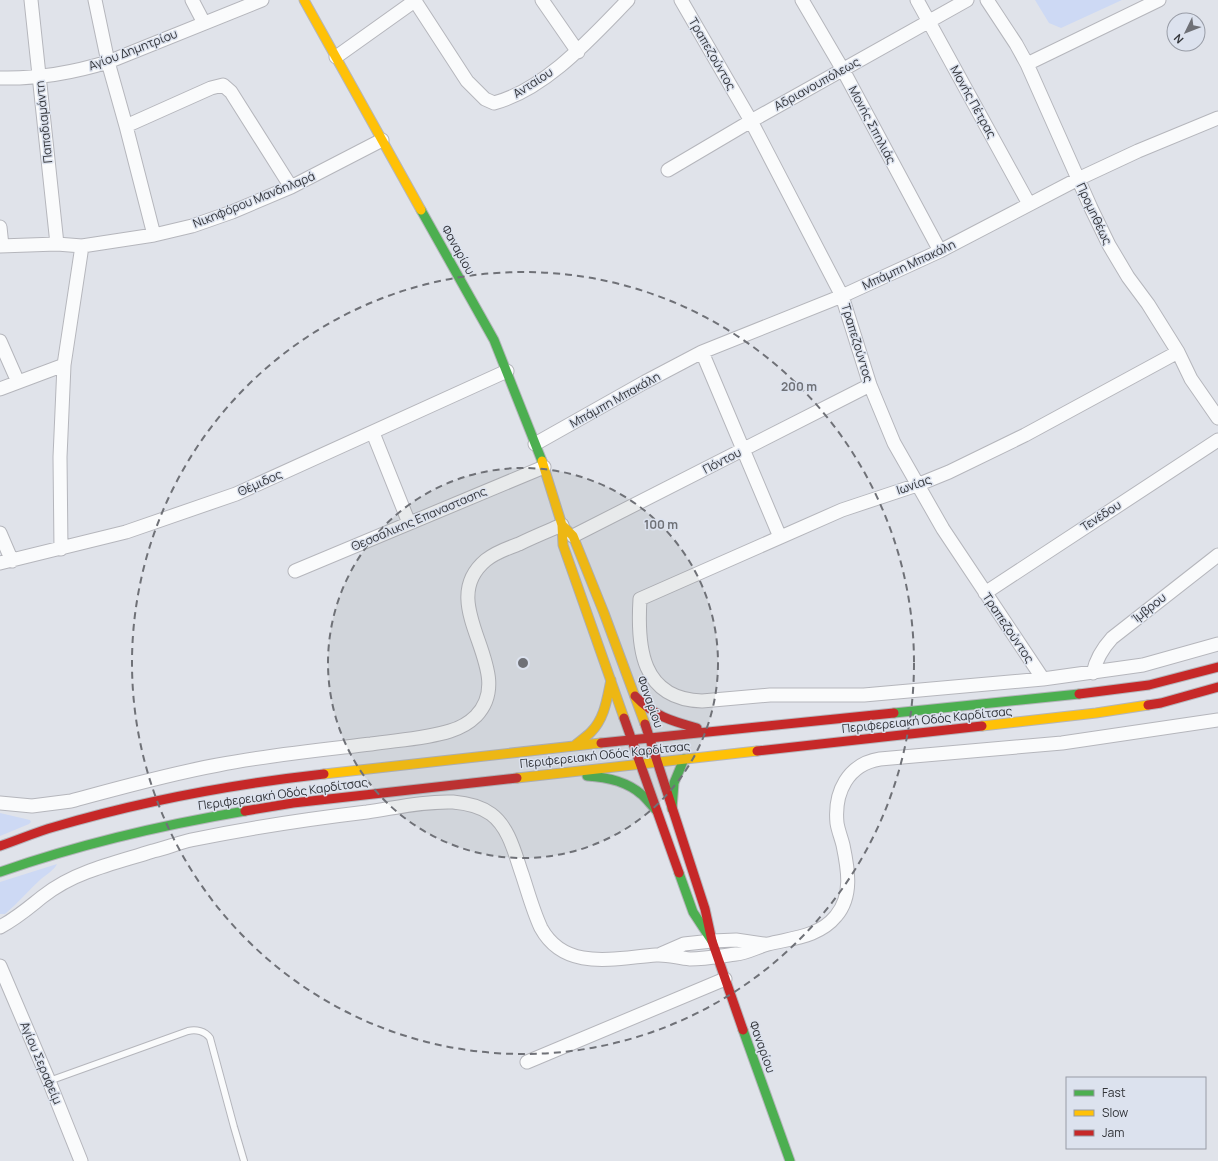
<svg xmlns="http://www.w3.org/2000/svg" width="1218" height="1161" font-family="Manrope,sans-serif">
<rect width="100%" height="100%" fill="#e0e3ea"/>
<path fill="#cdd9f4" d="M1035,0h87l-61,28 -12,-5z
M0,813l30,7 1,2 -2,2 -29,12z
M57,864c-3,6 -10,10 -16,15 -12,11 -23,24 -36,35h-5v-32z"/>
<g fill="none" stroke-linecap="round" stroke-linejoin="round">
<defs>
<path id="lane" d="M49,1081l139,-50c8,-2 17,0 22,7l24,89 10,34"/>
<path id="street" d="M31,0l26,244
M95,0l13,62 18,64 28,109
M192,0l12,23
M542,0l36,52
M681,0l70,121 91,175 28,89 24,58 49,86 100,150
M802,0l41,70 97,181
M917,0l112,204
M987,0l29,44 11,20 64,144 18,37 19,32 20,27 30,48 13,27 27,39
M415,1l52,80 18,18 9,4c52,-14 97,-65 134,-103
M336,57l80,-57
M1027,64l132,-64
M0,78c37,1 72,-5 108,-16l154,-62
M126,126l85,-38 12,-3 8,7 60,95
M668,170l83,-49 216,-121
M0,227l2,19
M0,246l57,-2 25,2 72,-11 38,-9 40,-14 59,-25 91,-47
M0,341l18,41
M702,352l78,185
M1178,352l-153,83 -76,37 -32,13 -75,25 -202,89c-3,48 1,100 62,102l68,-6h94l179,-16 100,-14 75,-21
M0,389l64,-24
M373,433l36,90
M535,444l110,-62 57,-30 140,-56 98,-45 138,-72 60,-28 80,-33
M0,533l12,28
M573,536l297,-151
M61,549l-1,-92 4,-92 18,-119
M0,563l126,-31 110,-38 271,-123
M295,571l249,-104
M985,593l233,-153
M1093,673c3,-14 9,-24 19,-35l106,-83
M0,803l32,3 39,-5c48,-13 97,-27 147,-36 50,-10 102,-15 153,-21 26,-4 54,-5 79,-13 10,-3 19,-8 26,-15 44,-46 -44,-111 10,-156 10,-8 22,-12 33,-16 14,-7 29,-13 43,-19
M0,927c17,-9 27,-18 42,-30 14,-11 29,-19 45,-25 21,-8 44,-14 66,-21 13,-3 25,-8 38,-11 58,-12 117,-21 176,-28 28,-4 57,-11 86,-10 12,1 27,4 38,12 18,13 24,40 31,60 6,18 11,37 19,54 24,44 74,30 115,27 11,-1 22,3 34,4 15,0 31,-3 46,-5 11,-1 21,-7 32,-10 24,-6 51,-7 68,-28 17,-20 12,-47 7,-71 -2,-8 -5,-15 -6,-22 -3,-31 11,-59 43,-64l182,-16 156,-23
M661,954l23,-10 28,-3 24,-1 28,4
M0,966l49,115 32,80
M527,1062l198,-83"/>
<path id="fast" d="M421,210l73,130 48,121
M894,713l185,-19
M587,776c19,1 39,5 54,18 5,4 10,11 15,16
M672,809l2,-26 10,-24
M0,872c80,-28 162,-47 245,-61
M679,873l14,39 19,29
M743,1030l47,131"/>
<path id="slow" d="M304,0l117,210
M542,461l20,64 1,20 61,173
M562,525l11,11 31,77 41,111
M982,726l114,-13 52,-8
M574,746c6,-5 12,-9 17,-14 14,-14 16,-34 20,-52
M324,774l277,-31
M517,778l240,-27"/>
<path id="jam" d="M1079,694l70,-9 69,-18
M635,696c19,20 36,25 62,32
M1148,705l13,-2 57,-16
M624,718l55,155
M645,724l60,185 7,32 31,89
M601,743l293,-30
M757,751l225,-25
M245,811l48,-8 224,-25
M0,846c18,-6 36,-14 54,-19 88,-26 180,-43 270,-53"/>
</defs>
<use href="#lane" stroke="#b5b6bc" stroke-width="8"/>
<use href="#street" stroke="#b5b6bc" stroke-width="15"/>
<use href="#fast" stroke="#b5b6bc" stroke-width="11"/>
<use href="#slow" stroke="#b5b6bc" stroke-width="11"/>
<use href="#jam" stroke="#b5b6bc" stroke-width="11"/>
<use href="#lane" stroke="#fafbfc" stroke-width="6"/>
<use href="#street" stroke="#fafbfc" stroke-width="13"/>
<use href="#fast" stroke="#4caf50" stroke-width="9"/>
<use href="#slow" stroke="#ffc107" stroke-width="9"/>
<use href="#jam" stroke="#c62828" stroke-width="9"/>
</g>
<circle cx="523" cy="663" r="195" fill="#6f7177" fill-opacity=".12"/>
<g fill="none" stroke="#6f7177" stroke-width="2" stroke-dasharray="7 5">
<circle cx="523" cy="663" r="195"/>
<circle cx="523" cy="663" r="391"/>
</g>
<g text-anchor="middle" stroke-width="3" stroke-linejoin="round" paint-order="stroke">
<g font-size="12" fill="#323439" stroke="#dce2ee">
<text transform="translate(133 50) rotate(-21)" y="4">Αγίου Δημητρίου</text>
<text transform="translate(712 54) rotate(60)" y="4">Τραπεζούντος</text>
<text transform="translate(533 83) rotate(-33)" y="4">Ανταίου</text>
<text transform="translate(817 84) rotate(-29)" y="4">Αδριανουπόλεως</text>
<text transform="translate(973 102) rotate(61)" y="4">Μονής Πέτρας</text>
<text transform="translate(44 122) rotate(-96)" y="4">Παπαδιαμάντη</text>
<text transform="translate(872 125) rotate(62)" y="4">Μονής Σπηλιάς</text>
<text transform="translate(254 200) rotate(-22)" y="4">Νικηφόρου Μανδηλαρά</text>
<text transform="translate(1094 214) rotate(65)" y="4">Προμηθέως</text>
<text transform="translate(458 250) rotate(61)" y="4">Φαναρίου</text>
<text transform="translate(909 265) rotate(-25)" y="4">Μπάμπη Μπακάλη</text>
<text transform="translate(857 343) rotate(73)" y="4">Τραπεζούντος</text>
<text transform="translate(615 400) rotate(-29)" y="4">Μπάμπη Μπακάλη</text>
<text transform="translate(722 461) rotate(-27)" y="4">Πόντου</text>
<text transform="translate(260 483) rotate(-24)" y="4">Θέμιδος</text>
<text transform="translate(914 485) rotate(-19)" y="4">Ιωνίας</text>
<text transform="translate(1101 516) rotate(-33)" y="4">Τενέδου</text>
<text transform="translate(419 519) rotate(-23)" y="4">Θεσσαλικης Επαναστασης</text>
<text transform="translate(1149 608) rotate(-38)" y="4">Ίμβρου</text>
<text transform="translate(1008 628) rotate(56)" y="4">Τραπεζούντος</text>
<text transform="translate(650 702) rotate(70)" y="4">Φαναρίου</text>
<text transform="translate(927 720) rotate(-6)" y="4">Περιφερειακή Οδός Καρδίτσας</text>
<text transform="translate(605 755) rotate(-6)" y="4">Περιφερειακή Οδός Καρδίτσας</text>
<text transform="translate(283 794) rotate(-8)" y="4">Περιφερειακή Οδός Καρδίτσας</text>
<text transform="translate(762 1047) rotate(70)" y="4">Φαναρίου</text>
<text transform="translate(41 1063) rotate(67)" y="4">Αγίου Σεραφείμ</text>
</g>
</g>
<circle cx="523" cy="663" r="6" fill="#6f7177" stroke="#dce2ee" stroke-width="2"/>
<g font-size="12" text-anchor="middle" font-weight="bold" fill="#6f7177" stroke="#dce2ee" stroke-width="3" stroke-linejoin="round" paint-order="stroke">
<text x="799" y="391">200 m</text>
<text x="661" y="529">100 m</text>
</g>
<rect x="1066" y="1077" width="140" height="72" fill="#dce2ee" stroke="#989ca6"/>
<rect x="1074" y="1090" width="20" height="6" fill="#4caf50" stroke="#989ca6"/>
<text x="1102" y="1097" font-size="12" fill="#323439">Fast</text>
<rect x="1074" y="1110" width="20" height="6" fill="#ffc107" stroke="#989ca6"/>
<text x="1102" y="1117" font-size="12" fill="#323439">Slow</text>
<rect x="1074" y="1130" width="20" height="6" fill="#c62828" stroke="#989ca6"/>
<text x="1102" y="1137" font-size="12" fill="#323439">Jam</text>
<g transform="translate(1186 32) rotate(227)"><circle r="19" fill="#dce2ee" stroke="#989ca6"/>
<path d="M0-3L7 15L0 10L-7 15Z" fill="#6f7177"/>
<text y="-6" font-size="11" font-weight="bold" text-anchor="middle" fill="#323439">N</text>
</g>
</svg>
